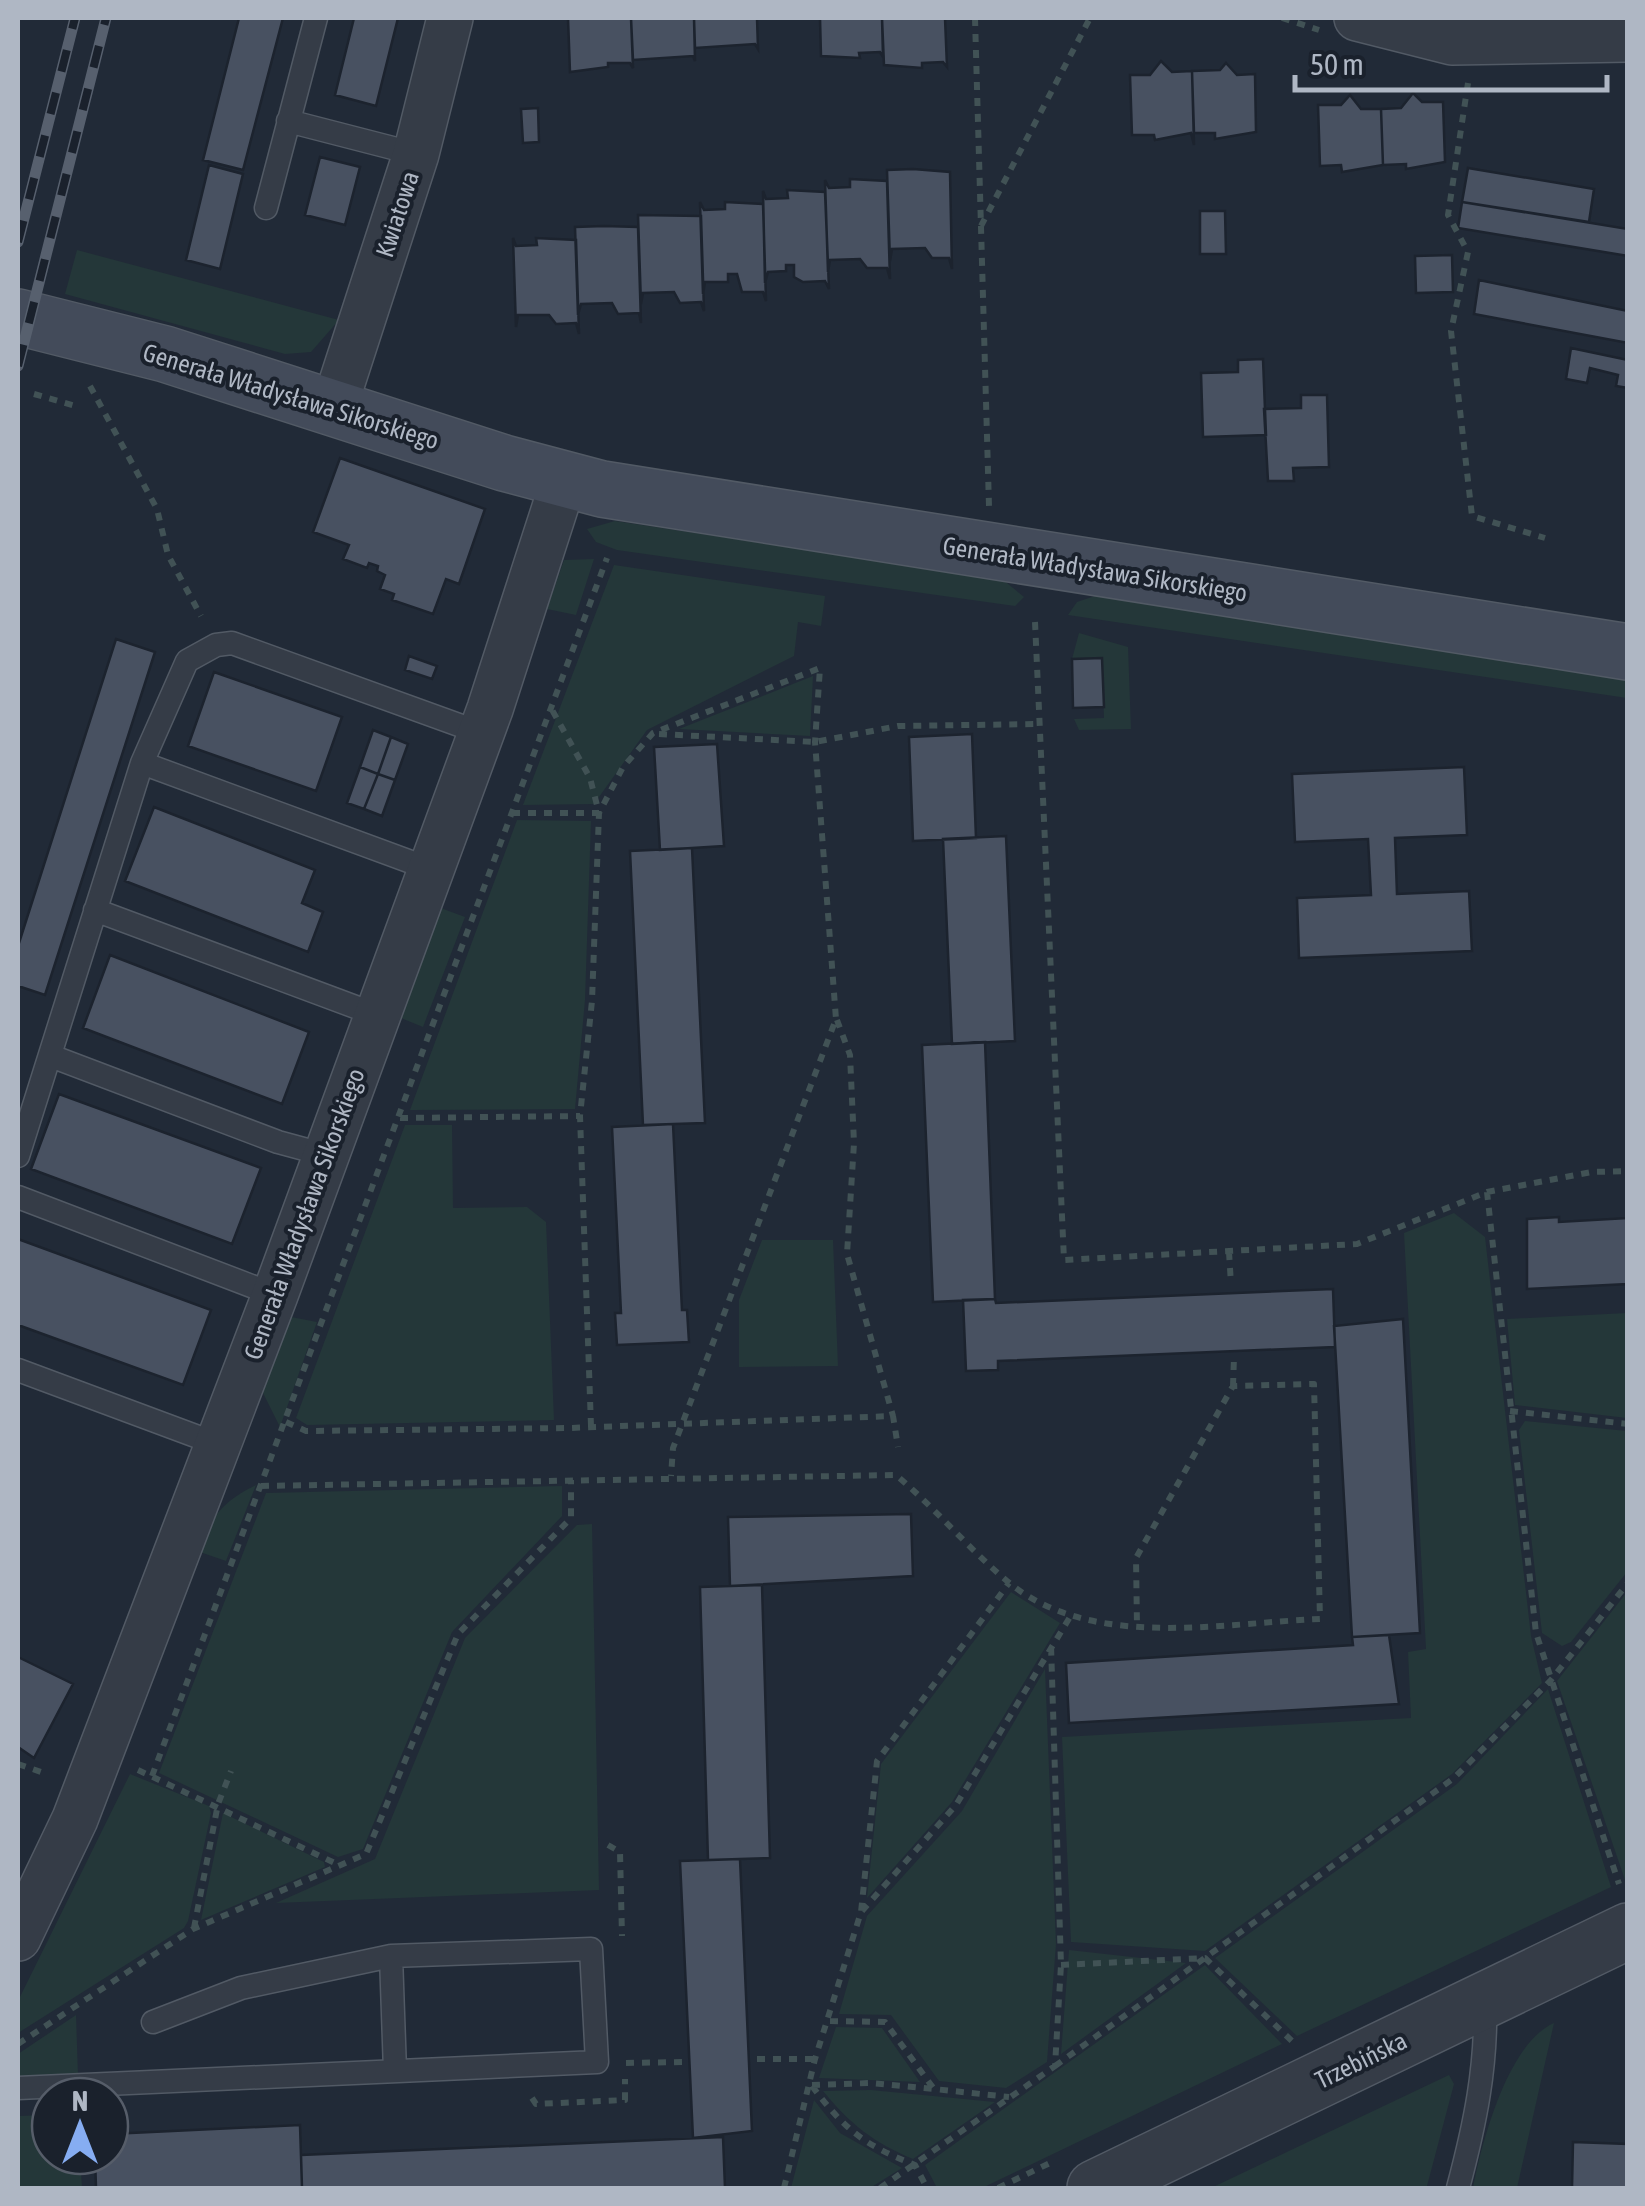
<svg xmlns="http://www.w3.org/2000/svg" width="1645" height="2206" font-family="'Asap Condensed',sans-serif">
<rect width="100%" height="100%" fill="#212a37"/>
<path fill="#243739" d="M77,250l262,70 -28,32 -26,2 -220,-60z
M615,521l387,58 22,18 -9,9 -398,-56 -21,-8 -9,-13z
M594,559l-18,56 -29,-6 17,-49z
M614,565l211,31 -4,30 -23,-4 -4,34 -147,74 -53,74 -71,1z
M1095,596l531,82 1,20 -559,-83 9,-13z
M1079,633l49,14 3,82 -52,1 -5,-11 30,-1 -2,-59h-30z
M813,676l-3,60 -131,-7z
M517,820l74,1 -6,179 -10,109 -165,1z
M438,907l27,10 -42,110 -27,-11z
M405,1125h47l1,83 74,-1 19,15 8,198 -247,5 -11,-7z
M1454,1213l31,24 46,399 11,47 -90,91 -247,177 -134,-9 -9,-205 349,-19 -3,-66 18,-3 -22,-416z
M762,1240h71l5,126 -99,1v-67z
M1627,1313v105l-112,-13 -8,-86z
M286,1316l31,6 -37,105 -17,-34z
M1525,1421l102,10v141l-56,70 -9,4 -20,-13 -23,-203z
M256,1485l-30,76 -29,-10c14,-34 26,-50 59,-66z
M562,1486v30l-110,116 -89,217 -25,8 -179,-84 107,-280z
M592,1524l7,366 -323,13 99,-44 90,-221 112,-113z
M1011,1592l49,31 -108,179 -85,96 14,-134z
M1627,1592l1,286 -3,2 -68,-199z
M1045,1669l11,275 -9,118 -41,26 -67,-7 -48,-66 -52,-1 28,-98 95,-105z
M1548,1689l63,198 -314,149 -82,-78 242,-174z
M130,1774l79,32 2,7 -23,108 -4,7 -166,105v-32z
M223,1813l101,49 1,5 -124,53z
M1069,1950l117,13 -125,91z
M1205,1965l77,79 -300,144h-45l-12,-23z
M76,2015l2,60 -60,4v-25z
M1554,2023l-37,165h-44c9,-47 35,-145 81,-165z
M836,2027l46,1 38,54 -101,-4z
M1449,2075l5,9 -27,102 -5,2h-211z
M871,2090l124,12 -82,57c-39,-16 -63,-35 -90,-68z
M814,2100l26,33 62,35 -32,20h-79z
M50,2115v41h30l2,32h-64v-72z"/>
<path fill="#485161" stroke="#1c232e" stroke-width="2.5" d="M239,18h44l-40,152 -40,-10z
M354,18h44l-22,88 -41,-11z
M568,18h63l2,50 -3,-5h-22v4l-38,5z
M631,18h63l1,43 -2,-5 -60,4z
M694,18h63l1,31 -3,-5 -60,4z
M820,18h62l1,39 -3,-5 -21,1 1,5 -39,-2z
M882,18h63l2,49 -4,-5 -21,1v5l-38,-3z
M1161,61l11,11 20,-1 2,74 -3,-12 -36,7 -1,-5h-22l-2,-60h20z
M1226,63l11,12 18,-1 1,58 -41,7v-6h-21l-2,-62 28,-1z
M1413,93l9,9h21l2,60 -39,7v-5l-23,1 -2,-56 20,-1z
M1350,95l11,14h20l2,56 -41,7 -1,-7 -21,1 -2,-61h23z
M538,108l1,34 -16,1 -2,-34z
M320,157l40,10 -15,58 -40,-10z
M209,165l34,9 -23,95 -34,-9z
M1468,168l126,21 -5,33 -127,-20z
M913,169l37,3 2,97 -3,-11h-17l-7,-10 -33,1 -2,12 -3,-91z
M850,179l37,2 3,98 -3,-11h-20l-7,-9 -30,1 -2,12 -3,-92 4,8 21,-1z
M787,190l38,2 4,97 -4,-8 -22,1 -9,-5v-12h-8v6l-18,1 -3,11 -2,-92 3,8 22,-1z
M700,202l4,8 21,-1v-7l38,2 3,97 -3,-9h-21l-5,-18h-9v8h-23l-2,12z
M1462,202l166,27v27l-170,-28z
M1200,211h25l1,43h-26z
M638,215l63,1 3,95 -3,-9 -21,1 -6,-11 -31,1 -2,11z
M604,226l34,1 3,96 -2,-10 -21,1 -6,-11 -31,1 -3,11 -3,-88z
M513,238l3,8 21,-1 -1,-7 40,2 3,94 -3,-11 -20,1 -7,-9h-31l-2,12z
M1452,255l1,37 -37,1 -1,-37z
M1479,280l149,31v32l-154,-29z
M1571,348l57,12v28l-12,-2 2,-11 -28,-7 -3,15 -21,-4z
M1263,359l3,76 -63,2 -2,-64 37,-1v-12z
M1301,395h26l2,72 -36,1 1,13h-26l-4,-72 37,-1z
M340,458l145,51 -26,75 -13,-5 -13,35 -41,-14 2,-6 -14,-5 5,-14 -8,-4 1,-5 -9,-3 -2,5 -24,-9 6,-14 -36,-13z
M116,639l39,13 -110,343 -27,-9v-40z
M409,656l28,10 -5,13 -27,-9z
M1102,658l2,49 -31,1 -1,-49z
M214,672l128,45 -26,74 -128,-45z
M373,730l18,7 -13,37 -18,-7z
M972,734l4,104 -63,3 -4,-104z
M391,737l17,7 -13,36 -17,-6z
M717,744l7,102 -64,4 -6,-103z
M360,767l18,7 -14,35 -17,-6z
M1464,767l3,68 -72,3 2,56 72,-3 3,60 -173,7 -2,-60 74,-3 -3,-56 -73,3 -3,-68z
M378,774l17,6 -13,36 -18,-7z
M154,807l161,63 -13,33 21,9 -15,40 -183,-71z
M1006,836l9,205 -63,3 -9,-205z
M692,848l13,275 -62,2 -13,-274z
M110,955l199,77 -27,72 -199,-76z
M985,1042l10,257 -62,3 -11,-257z
M59,1094l202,74 -29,76 -201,-75z
M673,1124l9,186h5l2,32 -72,3 -2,-32h6l-9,-186z
M1559,1217v5l69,-4v66l-101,5v-70z
M18,1239l193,71 -28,75 -165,-60z
M1333,1289l2,58 -337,14v9l-32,1 -3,-71 32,-1 1,4z
M1403,1319l17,314 -68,4 -18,-311z
M911,1514l2,62 -183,10 -2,-69z
M762,1585l8,273 -62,2 -8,-273z
M1389,1635l10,69 -330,19 -3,-60 287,-18 -1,-8z
M18,1657l55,27 -39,74 -16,-11z
M740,1859l12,272 -59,7 -13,-277z
M300,2125l2,63h-206l-1,-32h15v-22z
M723,2137l2,51h-423l-1,-33z
M1573,2142l55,2v44h-90h34z"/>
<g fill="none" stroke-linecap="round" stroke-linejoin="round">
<defs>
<path id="service" d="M288,121l128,33
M266,208l50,-190
M142,763l288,106
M95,910l282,105
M51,1056l227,86 48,13
M18,1156l124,-393 45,-102 29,-16 16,-2 249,90
M18,1197l257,98
M18,1370l199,74
M391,1956l4,115
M18,2088l579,-26 -6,-113 -200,7 -150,32 -88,34
M1458,2188c17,-64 29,-121 27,-188"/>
<path id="minor" d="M1357,18l95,24 176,-3
M334,407l82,-253 34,-136
M18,1938l57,-119 200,-524 215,-586 74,-229"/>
<path id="tertiary" d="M1095,2188l533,-257"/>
<path id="secondary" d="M18,317l147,37 339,109 98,26 1026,163"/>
</defs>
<use href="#service" stroke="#525a65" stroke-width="25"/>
<use href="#minor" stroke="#525a65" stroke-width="48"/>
<use href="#tertiary" stroke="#525a65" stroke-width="58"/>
<use href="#secondary" stroke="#525a65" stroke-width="58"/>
<path stroke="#415255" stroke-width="6" stroke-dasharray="8 8" stroke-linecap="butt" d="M975,18l14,488
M1282,18l37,12
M1468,83l-20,132 20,37 -17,79 21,185 73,22
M981,226l109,-208
M90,386l67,123 11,46 33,61
M34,394l45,13
M1035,622l29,638 293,-16 130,-52 105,-20 36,-1
M659,734l156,8 83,-16 143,-2
M512,813h87l-9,-35 -39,-70
M837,1020l13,35 4,88 -7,111 46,162
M400,1118l180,-2
M1487,1192l49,441 83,251
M1229,1252l2,32
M1233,1386l1,-29
M1510,1411l118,13
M286,1422l20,9 263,-3 324,-12 5,31
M591,1426l-11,-310 12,-115 7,-188 24,-46 30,-34 167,-65 -5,74 21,277 -163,429 -2,28
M261,1486l635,-11c39,33 72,73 111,106 83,70 213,42 313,38l-6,-235 -81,2 -97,172 1,68
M18,1764l29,10
M138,1770l201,95
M152,1776l455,-1218
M608,1845l12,7 2,84
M862,1911l94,-106 114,-188
M194,1928l24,-124 13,-33
M1061,1965l144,-7 88,84
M830,2021l55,1 49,67 75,8
M18,2044l175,-115 173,-75 92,-220 113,-116v-38
M757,2059h58
M626,2063l57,-1
M1055,2066l399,-288 97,-98 77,-97
M812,2085l59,-2 63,6
M812,2086c33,44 52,59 103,79l12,23
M532,2098l4,6 89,-4v-21
M784,2188l31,-129 46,-147 16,-151 132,-178
M880,2188l175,-122 6,-101 -10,-320
M998,2188l56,-27"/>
<use href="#service" stroke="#353c47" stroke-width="22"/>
<use href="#minor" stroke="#353c47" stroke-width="45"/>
<use href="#tertiary" stroke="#353c47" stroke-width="55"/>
<use href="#secondary" stroke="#434b5a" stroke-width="55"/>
<defs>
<path id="rail" d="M18,242l57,-224
M18,366l88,-348"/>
</defs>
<use href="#rail" stroke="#57606e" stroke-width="11"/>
<use href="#rail" stroke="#1a212c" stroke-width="8" stroke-dasharray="22" stroke-linecap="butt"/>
</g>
<g text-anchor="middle" stroke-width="8" stroke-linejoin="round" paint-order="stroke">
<g font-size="25" fill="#afb7c4" stroke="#1a212c">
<text transform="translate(397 214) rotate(-72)" y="9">Kwiatowa</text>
<text transform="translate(291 396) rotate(17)" y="9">Generała Władysława Sikorskiego</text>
<text transform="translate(1095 569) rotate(9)" y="9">Generała Władysława Sikorskiego</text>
<text transform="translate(304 1214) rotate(-70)" y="9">Generała Władysława Sikorskiego</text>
<text transform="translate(1361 2060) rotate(-26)" y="9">Trzebińska</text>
</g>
</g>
<rect width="1645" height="2206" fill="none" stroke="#afb7c4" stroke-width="40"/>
<g transform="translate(80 2126)"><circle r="48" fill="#1a212c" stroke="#565d69" stroke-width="2.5"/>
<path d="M0-8L18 38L0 25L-18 38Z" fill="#86adf2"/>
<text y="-15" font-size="28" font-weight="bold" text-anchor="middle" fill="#afb7c4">N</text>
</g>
<path d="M1295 75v15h312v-15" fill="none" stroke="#afb7c4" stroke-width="5"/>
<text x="1310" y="75" font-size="30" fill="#afb7c4" stroke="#1a212c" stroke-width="8" paint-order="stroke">50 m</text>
</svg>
